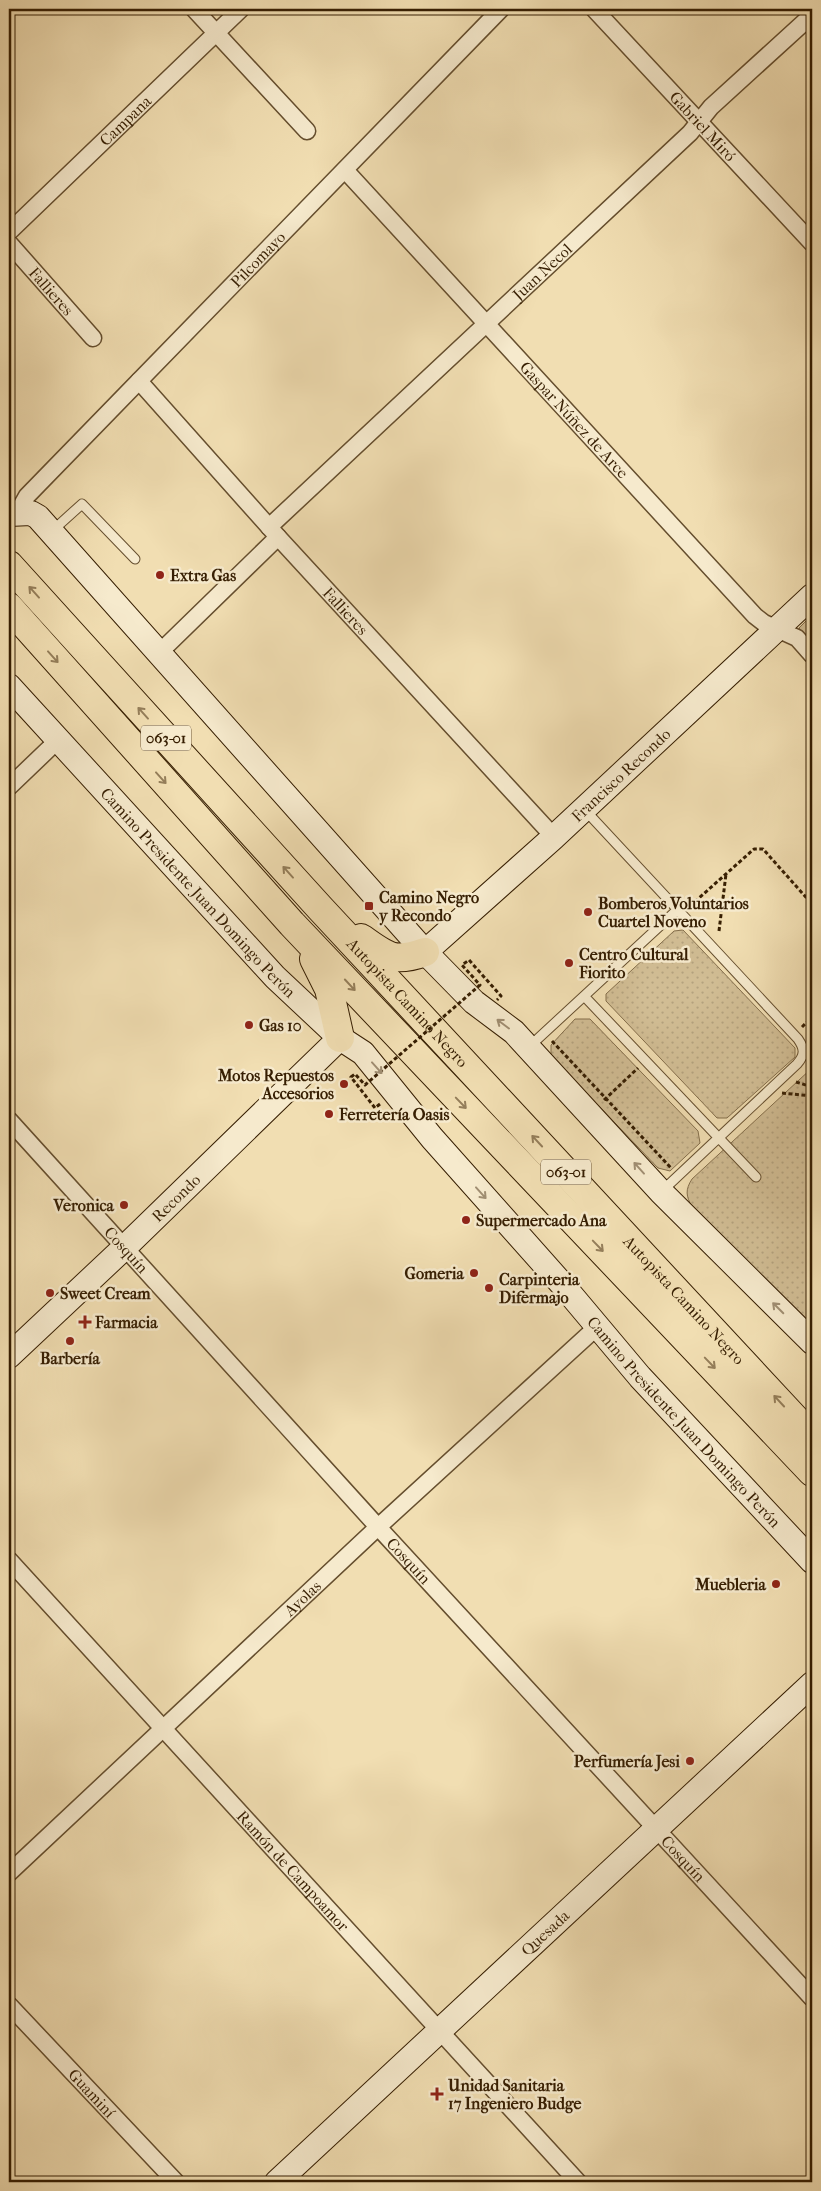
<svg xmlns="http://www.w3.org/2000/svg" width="821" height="2191" font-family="'IM FELL French Canon',serif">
<defs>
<pattern id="grass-dots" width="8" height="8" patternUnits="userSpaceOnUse" patternTransform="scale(1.25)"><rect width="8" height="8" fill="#d1bd94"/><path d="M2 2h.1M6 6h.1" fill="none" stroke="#b4a27e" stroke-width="1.8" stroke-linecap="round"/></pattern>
</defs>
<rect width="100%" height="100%" fill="#f1deb2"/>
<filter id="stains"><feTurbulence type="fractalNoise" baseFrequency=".004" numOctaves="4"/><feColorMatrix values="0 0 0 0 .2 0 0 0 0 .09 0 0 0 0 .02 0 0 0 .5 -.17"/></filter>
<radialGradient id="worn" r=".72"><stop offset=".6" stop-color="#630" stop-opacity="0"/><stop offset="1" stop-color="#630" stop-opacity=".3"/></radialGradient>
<path fill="url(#grass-dots)" stroke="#846e4b" d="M812,615v27l-13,-14z
M683,930l112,118v9l-68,61h-10l-111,-117v-7l68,-63z
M575,1019h15l108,112 2,12 -30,28 -12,-3 -107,-112v-11z
M812,1068v258l-120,-119c-6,-11 -7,-17 0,-28z"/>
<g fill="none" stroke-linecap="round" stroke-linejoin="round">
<defs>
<path id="lane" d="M51,532l31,-28 53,55
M584,809l214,230c7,10 7,16 -1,25l-136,128
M584,996l172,181
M530,1046l146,-135"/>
<g id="street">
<path d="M194,9l113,122"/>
<path id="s1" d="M594,9l218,234"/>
<path id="s2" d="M345,170l410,446 9,7 33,15 15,17"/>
<path id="s3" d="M9,232l232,-223"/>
<path id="s4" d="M9,243l84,95"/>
<path id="s5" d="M139,381l139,156 276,300"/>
<path id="s6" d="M18,512l9,-16 474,-487"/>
<path id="s7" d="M269,527l421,-394 21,-26 101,-92"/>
<path d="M160,652l118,-115"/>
<path d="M9,787l49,-47"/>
<path id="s8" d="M9,1120l369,407 434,471"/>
<path id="s9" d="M9,1560l569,622"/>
<path id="s10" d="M9,1873l369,-346 220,-201"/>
<path id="s11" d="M9,2005l167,177"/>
</g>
<g id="secondary">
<path d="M9,514l22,-1 7,4 387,435 49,50 40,30 147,160 151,150"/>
<path id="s12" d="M9,686l266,291 65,61 23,15 69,85 129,145 79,94 172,184"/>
<path id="s13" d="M425,952l129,-115 258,-241"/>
<path id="s14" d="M9,1356l116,-109 215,-209"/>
<path id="s15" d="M277,2182l535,-498"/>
</g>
<g id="highway">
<path id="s16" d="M9,565l311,343 492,529"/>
<path d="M9,607l283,317 520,548"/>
<path d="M361,938c26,19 33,25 64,14"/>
<path d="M314,959l15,30 11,49"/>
</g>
</defs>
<use href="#lane" stroke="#654e2e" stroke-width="11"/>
<use href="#street" stroke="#654e2e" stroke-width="19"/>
<use href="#secondary" stroke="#361e02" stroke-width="26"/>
<use href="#highway" stroke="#361e02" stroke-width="30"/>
<path stroke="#361e02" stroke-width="3" stroke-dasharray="4 2.5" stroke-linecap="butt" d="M9,481l5,5
M690,906l64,-57h9l49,55
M719,931l7,-57
M802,1027l10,-10
M552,1041l119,127
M796,1082l16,5
M782,1093l30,3
M604,1100l34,-32"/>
<use href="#lane" stroke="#f6eacd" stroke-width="9"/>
<use href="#street" stroke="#f6eacd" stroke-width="16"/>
<use href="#secondary" stroke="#f6eacd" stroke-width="24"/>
<use href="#highway" stroke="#f1deb2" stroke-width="28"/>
<path stroke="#361e02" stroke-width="3" stroke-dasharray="4 2.5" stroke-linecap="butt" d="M380,1104l-5,4 -24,-31 4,-3 10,11 115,-100 -18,-20 7,-5 32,36 -4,4"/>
</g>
<defs><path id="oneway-shaft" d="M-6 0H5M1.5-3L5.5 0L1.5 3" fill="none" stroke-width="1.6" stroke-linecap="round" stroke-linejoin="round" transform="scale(1.25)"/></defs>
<g stroke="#947e5a">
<use href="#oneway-shaft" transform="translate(34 592) rotate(-132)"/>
<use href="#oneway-shaft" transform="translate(53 657) rotate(48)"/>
<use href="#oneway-shaft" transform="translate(143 713) rotate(-132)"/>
<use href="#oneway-shaft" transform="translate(161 778) rotate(48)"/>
<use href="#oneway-shaft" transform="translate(288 872) rotate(-132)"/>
<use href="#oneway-shaft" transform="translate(350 985) rotate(47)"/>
<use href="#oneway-shaft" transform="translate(461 1103) rotate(46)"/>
<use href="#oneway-shaft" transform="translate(537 1141) rotate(-133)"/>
<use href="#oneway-shaft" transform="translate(598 1246) rotate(46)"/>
<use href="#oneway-shaft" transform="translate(710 1363) rotate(46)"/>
<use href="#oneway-shaft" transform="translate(779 1401) rotate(-133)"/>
</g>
<g stroke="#a08e72">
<use href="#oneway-shaft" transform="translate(503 1024) rotate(-143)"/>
<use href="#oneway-shaft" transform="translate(377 1068) rotate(48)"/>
<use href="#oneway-shaft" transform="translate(639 1168) rotate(-132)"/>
<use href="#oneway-shaft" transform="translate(481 1193) rotate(48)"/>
<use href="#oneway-shaft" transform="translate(778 1308) rotate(-135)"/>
</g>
<g fill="#8f2418" stroke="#f6eacd" stroke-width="2">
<circle cx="160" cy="575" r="5"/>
<rect x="364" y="901" width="10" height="10" rx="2.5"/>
<circle cx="588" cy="912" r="5"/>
<circle cx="569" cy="963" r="5"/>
<circle cx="249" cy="1025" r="5"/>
<circle cx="344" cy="1084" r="5"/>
<circle cx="329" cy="1114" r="5"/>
<circle cx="124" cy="1205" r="5"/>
<circle cx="466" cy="1220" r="5"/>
<circle cx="474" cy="1273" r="5"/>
<circle cx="489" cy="1288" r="5"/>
<circle cx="50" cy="1293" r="5"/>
<path d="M82.5 1314.5h5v5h5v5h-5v5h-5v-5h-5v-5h5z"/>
<circle cx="70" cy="1341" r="5"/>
<circle cx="776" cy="1584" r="5"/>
<circle cx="690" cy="1761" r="5"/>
<path d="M434.5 2086.5h5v5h5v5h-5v5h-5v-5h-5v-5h5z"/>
</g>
<g text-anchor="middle" stroke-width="5" stroke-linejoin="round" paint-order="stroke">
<g fill="#f6eacd" stroke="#705b3f" stroke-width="1">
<rect x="141" y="725.5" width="50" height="25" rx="4"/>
<rect x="541" y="1159.5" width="50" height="25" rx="4"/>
</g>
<g font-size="15" font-weight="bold" fill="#361e02">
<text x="166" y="743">063-01</text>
<text x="566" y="1177">063-01</text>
</g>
<g font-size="16" fill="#361e02" stroke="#f6eacd">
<text dy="6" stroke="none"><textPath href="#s3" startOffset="161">Campana</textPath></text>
<text dy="6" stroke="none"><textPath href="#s1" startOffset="160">Gabriel Miró</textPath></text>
<text dy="6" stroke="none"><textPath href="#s6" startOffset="349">Pilcomayo</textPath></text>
<text dy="6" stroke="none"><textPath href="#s7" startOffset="374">Juan Necol</textPath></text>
<text dy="6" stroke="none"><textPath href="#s4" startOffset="64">Fallieres</textPath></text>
<text dy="6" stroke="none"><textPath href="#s2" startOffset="339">Gaspar Núñez de Arce</textPath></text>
<text dy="6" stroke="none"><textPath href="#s5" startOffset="309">Fallieres</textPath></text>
<text dy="6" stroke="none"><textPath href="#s13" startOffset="264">Francisco Recondo</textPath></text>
<text dy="6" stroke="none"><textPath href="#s12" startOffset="280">Camino Presidente Juan Domingo Perón</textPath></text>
<text dy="6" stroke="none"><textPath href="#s16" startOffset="592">Autopista Camino Negro</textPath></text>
<text dy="6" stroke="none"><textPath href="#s14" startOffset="230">Recondo</textPath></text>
<text dy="6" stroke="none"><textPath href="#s8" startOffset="175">Cosquín</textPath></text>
<text dy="6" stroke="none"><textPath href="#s16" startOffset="998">Autopista Camino Negro</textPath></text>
<text dy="6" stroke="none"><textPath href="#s12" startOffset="1000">Camino Presidente Juan Domingo Perón</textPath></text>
<text dy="6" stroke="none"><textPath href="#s8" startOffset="595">Cosquín</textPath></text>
<text dy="6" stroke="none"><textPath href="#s10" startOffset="402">Ayolas</textPath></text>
<text dy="6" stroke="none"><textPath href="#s8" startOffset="1000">Cosquín</textPath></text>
<text dy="6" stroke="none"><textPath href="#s9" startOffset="421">Ramón de Campoamor</textPath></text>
<text dy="6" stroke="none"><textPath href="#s15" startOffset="366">Quesada</textPath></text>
<text dy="6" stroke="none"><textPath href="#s11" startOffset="121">Guaminí</textPath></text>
</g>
<g font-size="16" font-weight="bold" fill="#361e02" stroke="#f6eacd" text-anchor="start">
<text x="170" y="581">Extra Gas</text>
<text x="379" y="903">Camino Negro<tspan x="379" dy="18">y Recondo</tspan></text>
<text x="598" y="909">Bomberos Voluntarios<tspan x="598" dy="18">Cuartel Noveno</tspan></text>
<text x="579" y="960">Centro Cultural<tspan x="579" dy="18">Fiorito</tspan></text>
<text x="259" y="1031">Gas 10</text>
<text x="334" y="1081" text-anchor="end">Motos Repuestos<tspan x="334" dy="18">Accesorios</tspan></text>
<text x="339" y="1120">Ferretería Oasis</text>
<text x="114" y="1211" text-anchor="end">Veronica</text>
<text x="476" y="1226">Supermercado Ana</text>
<text x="464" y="1279" text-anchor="end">Gomeria</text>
<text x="499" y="1285">Carpinteria<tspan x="499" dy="18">Difermajo</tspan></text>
<text x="60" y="1299">Sweet Cream</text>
<text x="95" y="1328">Farmacia</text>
<text x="70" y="1364" text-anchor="middle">Barbería</text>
<text x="766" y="1590" text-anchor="end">Muebleria</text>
<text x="680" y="1767" text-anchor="end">Perfumería Jesi</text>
<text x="448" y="2091">Unidad Sanitaria<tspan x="448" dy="18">17 Ingeniero Budge</tspan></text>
</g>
</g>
<rect width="821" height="2191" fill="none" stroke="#f1deb2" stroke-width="30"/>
<rect x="10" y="10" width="801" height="2171" fill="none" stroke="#361e02" stroke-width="2.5"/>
<rect x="15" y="15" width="791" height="2161" fill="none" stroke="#361e02"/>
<rect width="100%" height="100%" filter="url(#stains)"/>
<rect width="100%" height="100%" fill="url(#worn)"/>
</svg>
